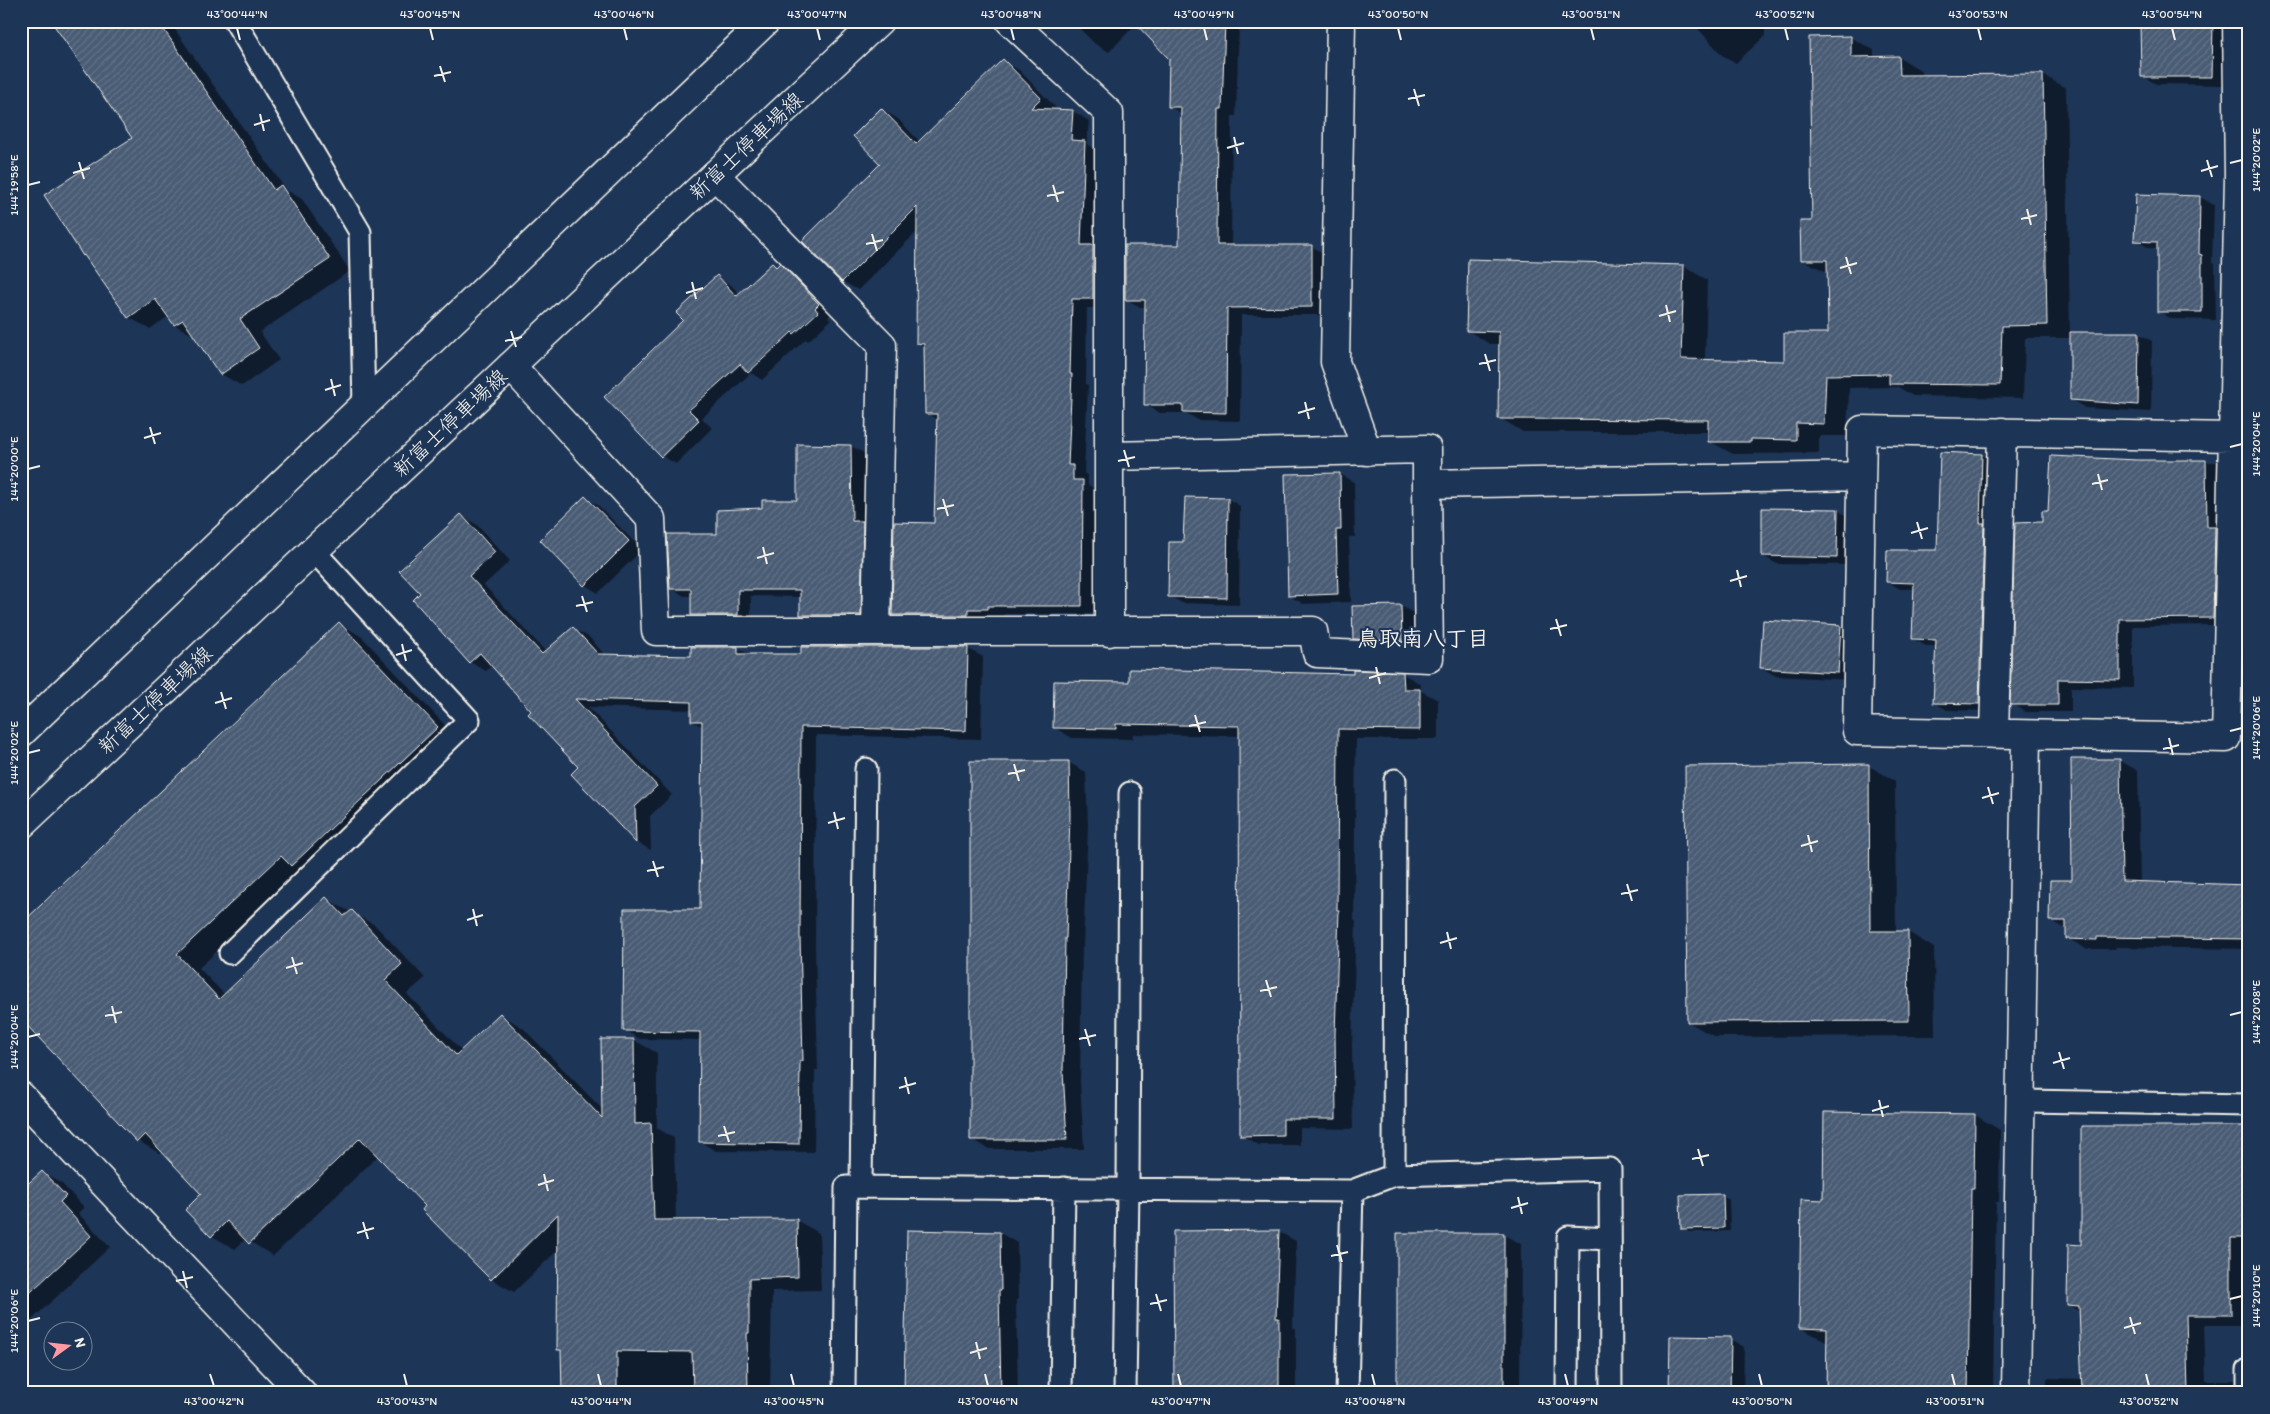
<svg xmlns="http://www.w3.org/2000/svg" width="2270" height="1414" font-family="Itim,'Klee One',sans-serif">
<defs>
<pattern id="building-hatch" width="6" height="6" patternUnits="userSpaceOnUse" patternTransform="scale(1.25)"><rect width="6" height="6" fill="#485b74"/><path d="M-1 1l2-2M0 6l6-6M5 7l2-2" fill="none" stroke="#637388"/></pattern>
</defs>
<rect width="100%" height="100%" fill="#1d3557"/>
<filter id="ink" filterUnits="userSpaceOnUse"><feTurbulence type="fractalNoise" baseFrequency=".02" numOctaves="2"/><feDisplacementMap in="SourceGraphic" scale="10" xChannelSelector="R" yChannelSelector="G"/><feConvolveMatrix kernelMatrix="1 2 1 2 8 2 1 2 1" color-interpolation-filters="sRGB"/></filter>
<g filter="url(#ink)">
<path fill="#0007" d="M53,21h116l117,169 16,9 48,72 -90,61 19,28 -37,26 -21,-12 -25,-37 -21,-12 -6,-9 -19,13 -22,-12 5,-179z
M1072,21h167l-3,95h-4l-1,130h80l14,8v61h-84l-1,106 -42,-1 -12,-7h-26l-14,-8 1,-98h-7l-14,-8 54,-53 2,-132 -13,-8 2,-47 -34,-36 -28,29 -14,-8z
M1691,21h74v15l-29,27 -14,-8z
M2212,22l14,8v55l-70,-1 -14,-8z
M1850,37l24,13v8l25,-1 23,14v5l121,-1 23,13 4,246 68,-1 14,8 -1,71 -66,-4 -13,-8 -1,-62h-46l-2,60 -110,-2 -15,-9 -49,1 -2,48h-28v17l-86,1 -24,-13v-9h-186l-23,-14v-74h-10l-23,-14 2,-70 215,6 23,14 -2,80 80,2 44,-28v-61l-27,-13 11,-38z
M1003,61l16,9 37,38 -2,3h19l16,10 -2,23 13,7 9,157h-22l-1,76 2,1 -4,88 4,3v9l11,6 -2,123h-93v3h-20v7h-75l-16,-9 42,-90 3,-105 -12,-7v-65l-9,-5 1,-112 -60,59 -16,-9 40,-117v-55l16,10 22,23z
M2200,197l14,8 -2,57 3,2 1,56 -44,-1 -14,-8v-62l-9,-1 -13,-8z
M772,265l6,3 2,-3 14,8 38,39 -4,5 3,3 -23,21 -2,-2 -44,41 -11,-7 -49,45 10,10 -36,36 -14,-8 22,-136 33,-43 14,8 9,10z
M851,446l13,7 1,71 8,98h-58l-13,-7 -1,-18 -50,-1v26h-46l-13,-7v-19h-8l-13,-8 48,-53 45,-26 34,-8z
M1982,455l12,7 -3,249 -44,-1 -12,-7 2,-57h-11l-13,-7 2,-50h-15l-12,-7 50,-30z
M2137,462h79l14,8 -3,155 -94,1v62l-62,-1v25h-45l-14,-8 31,-180z
M1340,474l14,8 1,55h-6l2,65 -48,2 -13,-8z
M585,498l14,8 43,44 -44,43 -13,-8z
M1228,499l12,7 -1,99 -57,-2 -13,-7 15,-52z
M1837,510l14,8v47l-74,-1 -14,-8z
M461,515l15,9 34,37 -26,24 63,68 27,-24 15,8 16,18 87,3 46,-10 12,7 217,-7 16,9 -2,82 -165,-4 -1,212 3,123h-3l-1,82 -98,-1 -16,-9 1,-102 -61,-1 -16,-9 78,-120 1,-183 -11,-6v-11l-104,-3 84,88 -22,21 1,34 -15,-8 -63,-68 7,-7 -88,-102 -6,6 -16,-9 -56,-62 8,-7z
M1401,606l14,8 1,34 -48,-2 -14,-8z
M339,623l23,14 98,104 -158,130 -103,97 26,27 101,-96 49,26 50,53 -18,16 55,57 38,-37 23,14 80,82 31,-70 23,13v75l17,10 2,83 120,-1 23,13 2,57 -49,1 -2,102h-207v-41l-4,-3v-100l-45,43 -23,-13 -113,-123 -105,100 -27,-17 -11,10 -23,-13 -9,-42 -40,-42 -2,2 -23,-13 -117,-124z
M1840,626l14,8 -3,46 -75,-4 -14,-8z
M1403,674l18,10v7l17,9v39h-82l-2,181 2,2 -4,123 1,84 -53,-1v17h-41l-18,-10v-399l-108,-2v5l-61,-1 -17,-10 75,-45z
M2119,760l19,11 2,112 109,4v62l-133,-2 -1,2h-29l-19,-11 1,-8 -18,-10 24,-39z
M1068,762l18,10 2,54 -5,121h-1l-2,135 4,67h-95l-18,-10z
M1869,766l26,15 1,151h12l26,16 1,88 -220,1 -27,-15z
M1975,1115l25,15 -1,72h-3l-3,191h-166l1,-51 -28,-14 24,-127z
M2249,1128v197h-45l2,56h29l14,8v4h-202v-15l36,1 -3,-67 -12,-7 14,-59z
M42,1172l19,11 23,24 -6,6 32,34 -89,83v-147l6,4z
M1722,1195l7,4 1,32 -41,1 -7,-4z
M908,1232l92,1 17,10 1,57h-2l2,93h-113z
M1279,1232l17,9 -3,86 3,2v64h-121z
M1398,1234l106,1 17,9 -1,149h-121z
M1730,1339l14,8 -1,46h-73z"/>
<path fill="url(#building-hatch)" stroke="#f4f1e8" d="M51,21h107l116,169 7,-5 49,74 -90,60 19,29 -39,27 -37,-55 -9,5 -19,-26 -27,19 -44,-63 -1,1 -39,-61 88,-57z
M1133,21h92l-3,88h-4l-1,136h95v62l-85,1 -1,105 -43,-1v-7h-39l1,-105h-20v-55h54l2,-138h-13l1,-48z
M2140,21h73l-1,56h-71z
M1851,36v21l48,-1 1,19 143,-1 4,251 -45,1 -2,59 -111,-1v-10l-63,1 -2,49 -28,-1v17l-45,-1v3h-43v-22l-210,-1 1,-87 -33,-1 2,-72 216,6 -3,94 103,2v-28h44l-1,-73h-26l-1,-39h12l-3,-184z
M1003,59l38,39 -10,10 42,2 -2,30 14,1 -4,104h12v54h-21l-2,75h2l-4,91h5v15h10l-1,126h-94v3h-20v6h-76l2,-93 40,1 3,-109h-12l-1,-70 -8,-1 1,-136 -75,75 -40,-41 78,-77 -27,-28 28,-28 35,36z
M2136,194l64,2 -1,58 3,1v57h-45v-70l-23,-1z
M772,263l4,4 4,-4 39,41 -4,4 3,4 -24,22 -2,-2 -44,41 -8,-9 -51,46 10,10 -38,37 -57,-60 79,-77 -7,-7 41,-38 19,21z
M2070,332h69l-1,73 -68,-5z
M797,444l54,1 1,76h11l-2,94h-61v-25h-62v25h-47v-26h-21l-3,-55h50v-24l45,-2v-8h35z
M1940,452l42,2 -2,69h4l-5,181 -46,-1 3,-63 -24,-1 2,-56 -28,-1 1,-32h50z
M2051,456l86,4h69l1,67h8l-2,91 -93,1v61l-62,-1v26h-48l5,-182 27,-1v-11h6z
M1340,473l1,57h-5l2,64 -50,2 -3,-122z
M585,496l44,45 -45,45 -44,-46z
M1185,497l43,1 -1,100 -59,-1 1,-55h14z
M1762,508l76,1 -1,49 -75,-2z
M461,514l34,38 -26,24 73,78 31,-27 25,27 93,2v-9h47v7h63v-7h167l-2,84 -165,-4 -1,210 3,124h-3l-1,83 -100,-2 1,-110 -77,-1 1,-122h76l2,-188h-11v-19l-116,-3 82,87 -22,21 1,36 -65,-69 7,-7 -50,-53 3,-3 -51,-58 -11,10 -56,-63 7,-7 -21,-22z
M2247,527h2v90h-5z
M1401,605l1,36 -49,-2 -1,-33z
M1763,620l78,5 -3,48 -78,-5z
M339,622l99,105 -147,139 -10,-10 -104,98 42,45 107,-102 18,19 8,-6 50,54 -17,16 71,75 44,-42 102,105 -1,-79h33l1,85 16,-1 3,97 143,-1 1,58 -49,2v54h-2l1,60h-55l-1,-41 -75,-1v42h-55l-1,-43h-4l1,-136 -67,66 -69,-70 3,-4 -65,-68 -111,106 -22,-23 -16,16 -26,-27 16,-16 -56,-60 -8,8 -116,-123v-95z
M1129,669l224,5v-4l50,2 1,17h16v41l-82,-1 -1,181h2l-4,125 1,84h-53v16l-43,1 -1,-410 -123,-2v5l-63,-1 1,-47 75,1z
M2071,759h49l2,122 127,4v54l-152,-2v3l-31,-1v-18h-17l1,-41h22z
M970,761h99l1,55 -4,122h-1l-2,133 4,69h-97z
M1869,764l1,167h38l1,90 -222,1 -2,-256z
M1824,1112l151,2 -1,74h-3l-3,205h-142l1,-64 -28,-1 2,-129 22,1z
M2081,1126h168v112h-18v77h-45l2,78h-106l-3,-87 -12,-1 1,-61 13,1z
M42,1171l24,25 -6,6 31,34 -70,65v-111z
M1723,1194l1,34 -43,1 -1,-34z
M907,1230l93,2 1,58h-2l2,103h-97z
M1279,1230l-3,88h3v75h-105l-1,-162z
M1397,1233h107v160h-107z
M1670,1336l61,1 -1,56h-61z"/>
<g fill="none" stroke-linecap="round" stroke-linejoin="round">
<defs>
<path id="service" d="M235,21l125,211 4,174
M230,953l239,-233 -155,-169
M2021,1101l228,4
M1394,1175l1,-395
M861,1187l5,-418
M844,1393l2,-206 506,4 42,-16 216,-6 1,224
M1061,1393l3,-205
M1125,1393l3,-205 2,-395
M1347,1393l5,-202
M1567,1393l1,-156 42,2
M2248,1393v-23"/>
<path id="minor" d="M1010,21l99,92v519
M1341,21l-6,341 32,89
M715,175l167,170 -6,285
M511,366l140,153 5,112h657l4,22 112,5 -2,-174 434,-8
M2231,437l-369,-7 -5,301 369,7 13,-560 -2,-157
M1109,456l318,-7v35
M1994,734l8,-302
M21,1096l281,297
M2016,1393l10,-658"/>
<path id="secondary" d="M21,733l745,-712
M21,825l858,-804"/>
</defs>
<use href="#service" stroke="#f4f1e8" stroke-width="25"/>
<use href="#minor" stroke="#f4f1e8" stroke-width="31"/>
<use href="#secondary" stroke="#f4f1e8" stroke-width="31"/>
<use href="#service" stroke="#1d3557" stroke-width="21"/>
<use href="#minor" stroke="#1d3557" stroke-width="28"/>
<use href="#secondary" stroke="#1d3557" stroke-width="28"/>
</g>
</g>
<path fill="none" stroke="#f4f1e8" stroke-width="2" d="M237,28l3,12M430,28l3,12M624,28l3,12M817,28l3,12M1011,28l3,12M1204,28l3,12M1398,28l3,12M1591,28l3,12M1785,28l3,12M1978,28l3,12M2172,28l3,12M440,66l5,16M434,76l17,-4M1414,89l5,17M1408,99l17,-4M260,114l4,17M254,125l16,-5M1234,137l4,17M1227,148l17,-5M2207,160l5,17M79,162l5,17M2230,163l12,-3M2201,171l17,-5M73,173l17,-5M28,185l12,-3M1053,185l5,17M1047,196l17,-4M2027,209l4,16M2021,219l16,-4M872,234l5,17M866,244l17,-4M1846,257l5,17M1840,268l17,-5M692,282l4,17M686,293l17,-5M1666,305l4,17M1659,316l17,-5M511,331l5,16M505,341l17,-4M1485,354l5,17M1479,364l17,-4M331,379l4,17M325,390l16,-5M1305,402l4,17M1298,413l17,-5M150,427l5,17M144,438l17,-5M2230,447l12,-3M1124,450l5,17M1118,461l17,-4M28,469l12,-3M2098,474l4,16M2092,484l16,-4M943,499l5,17M937,509l17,-4M1917,522l5,17M1911,533l17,-5M763,547l4,17M757,558l17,-5M1737,570l4,17M1730,581l17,-5M582,596l5,16M576,606l17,-4M1556,619l5,17M1550,629l17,-4M402,644l4,17M396,655l16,-5M1376,667l4,17M1369,678l17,-5M221,692l5,17M215,703l17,-5M1195,715l5,17M1189,726l17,-4M2230,731l12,-3M2169,738l4,17M2163,749l16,-4M28,753l12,-3M1014,764l5,17M1008,774l17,-4M1988,787l5,17M1982,798l17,-5M834,812l4,17M828,823l17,-5M1808,835l4,17M1801,846l17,-5M653,861l5,16M647,871l17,-4M1627,884l5,17M1621,894l17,-4M473,909l4,17M467,920l16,-5M1447,932l4,17M1440,943l17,-5M292,957l5,17M286,968l17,-5M1266,980l5,17M1260,991l17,-4M112,1006l4,17M2230,1015l12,-3M105,1016l17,-4M1085,1029l5,17M28,1037l12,-3M1079,1039l17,-4M2059,1052l5,17M2053,1063l17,-5M905,1077l4,17M899,1088l17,-5M1879,1100l4,17M1872,1111l17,-5M724,1126l5,16M718,1136l17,-4M1698,1149l5,17M1692,1159l17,-4M544,1174l4,17M538,1185l16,-5M1518,1197l4,17M1511,1208l17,-5M363,1222l5,17M357,1233l17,-5M1337,1245l5,17M1331,1256l17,-4M183,1271l4,17M176,1281l17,-4M1156,1294l5,17M2230,1299l12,-3M1150,1304l17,-4M2130,1317l5,17M28,1321l12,-3M2124,1328l17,-5M976,1342l4,17M970,1353l17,-5M210,1374l4,12M404,1374l3,12M598,1374l3,12M791,1374l3,12M985,1374l3,12M1178,1374l3,12M1372,1374l3,12M1565,1374l3,12M1759,1374l3,12M1952,1374l3,12M2146,1374l3,12"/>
<g text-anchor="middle" stroke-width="4.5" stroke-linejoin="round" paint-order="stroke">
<g font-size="21" fill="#f4f1e8" stroke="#1d3557">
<text transform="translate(746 146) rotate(-43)" y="7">新富士停車場線</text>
<text transform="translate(450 423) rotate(-43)" y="7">新富士停車場線</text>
<text transform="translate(155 700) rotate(-43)" y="7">新富士停車場線</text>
</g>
<g font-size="22" font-weight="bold" fill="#f4f1e8" stroke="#1d3557">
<text x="1423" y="646">鳥取南八丁目</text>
</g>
</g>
<rect width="2270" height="1414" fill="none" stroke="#1d3557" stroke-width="55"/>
<g transform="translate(68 1346) rotate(75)"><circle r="24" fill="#1d3557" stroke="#738091"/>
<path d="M0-4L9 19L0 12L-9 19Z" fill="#ff9aa2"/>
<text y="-8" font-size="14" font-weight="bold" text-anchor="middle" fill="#f4f1e8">N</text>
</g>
<rect x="28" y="28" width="2214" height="1358" fill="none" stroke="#f4f1e8" stroke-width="2"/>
<g font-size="12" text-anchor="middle" fill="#f4f1e8">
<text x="237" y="18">43°00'44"N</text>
<text x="430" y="18">43°00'45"N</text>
<text x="624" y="18">43°00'46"N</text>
<text x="817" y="18">43°00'47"N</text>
<text x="1011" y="18">43°00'48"N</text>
<text x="1204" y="18">43°00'49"N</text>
<text x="1398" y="18">43°00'50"N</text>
<text x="1591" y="18">43°00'51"N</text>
<text x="1785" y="18">43°00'52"N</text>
<text x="1978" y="18">43°00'53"N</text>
<text x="2172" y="18">43°00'54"N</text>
<text transform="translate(2256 160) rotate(-90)" y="4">144°20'02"E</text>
<text transform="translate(14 185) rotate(-90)" y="4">144°19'58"E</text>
<text transform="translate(2256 444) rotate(-90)" y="4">144°20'04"E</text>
<text transform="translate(14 469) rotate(-90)" y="4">144°20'00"E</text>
<text transform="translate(2256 728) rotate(-90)" y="4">144°20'06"E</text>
<text transform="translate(14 753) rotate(-90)" y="4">144°20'02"E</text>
<text transform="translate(2256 1012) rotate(-90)" y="4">144°20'08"E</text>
<text transform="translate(14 1037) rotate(-90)" y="4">144°20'04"E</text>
<text transform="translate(2256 1296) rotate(-90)" y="4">144°20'10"E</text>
<text transform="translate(14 1321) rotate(-90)" y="4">144°20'06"E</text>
<text x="214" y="1405">43°00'42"N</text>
<text x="407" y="1405">43°00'43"N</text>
<text x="601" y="1405">43°00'44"N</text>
<text x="794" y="1405">43°00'45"N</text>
<text x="988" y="1405">43°00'46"N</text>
<text x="1181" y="1405">43°00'47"N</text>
<text x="1375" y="1405">43°00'48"N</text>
<text x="1568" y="1405">43°00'49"N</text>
<text x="1762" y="1405">43°00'50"N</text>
<text x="1955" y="1405">43°00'51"N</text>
<text x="2149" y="1405">43°00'52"N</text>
</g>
</svg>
